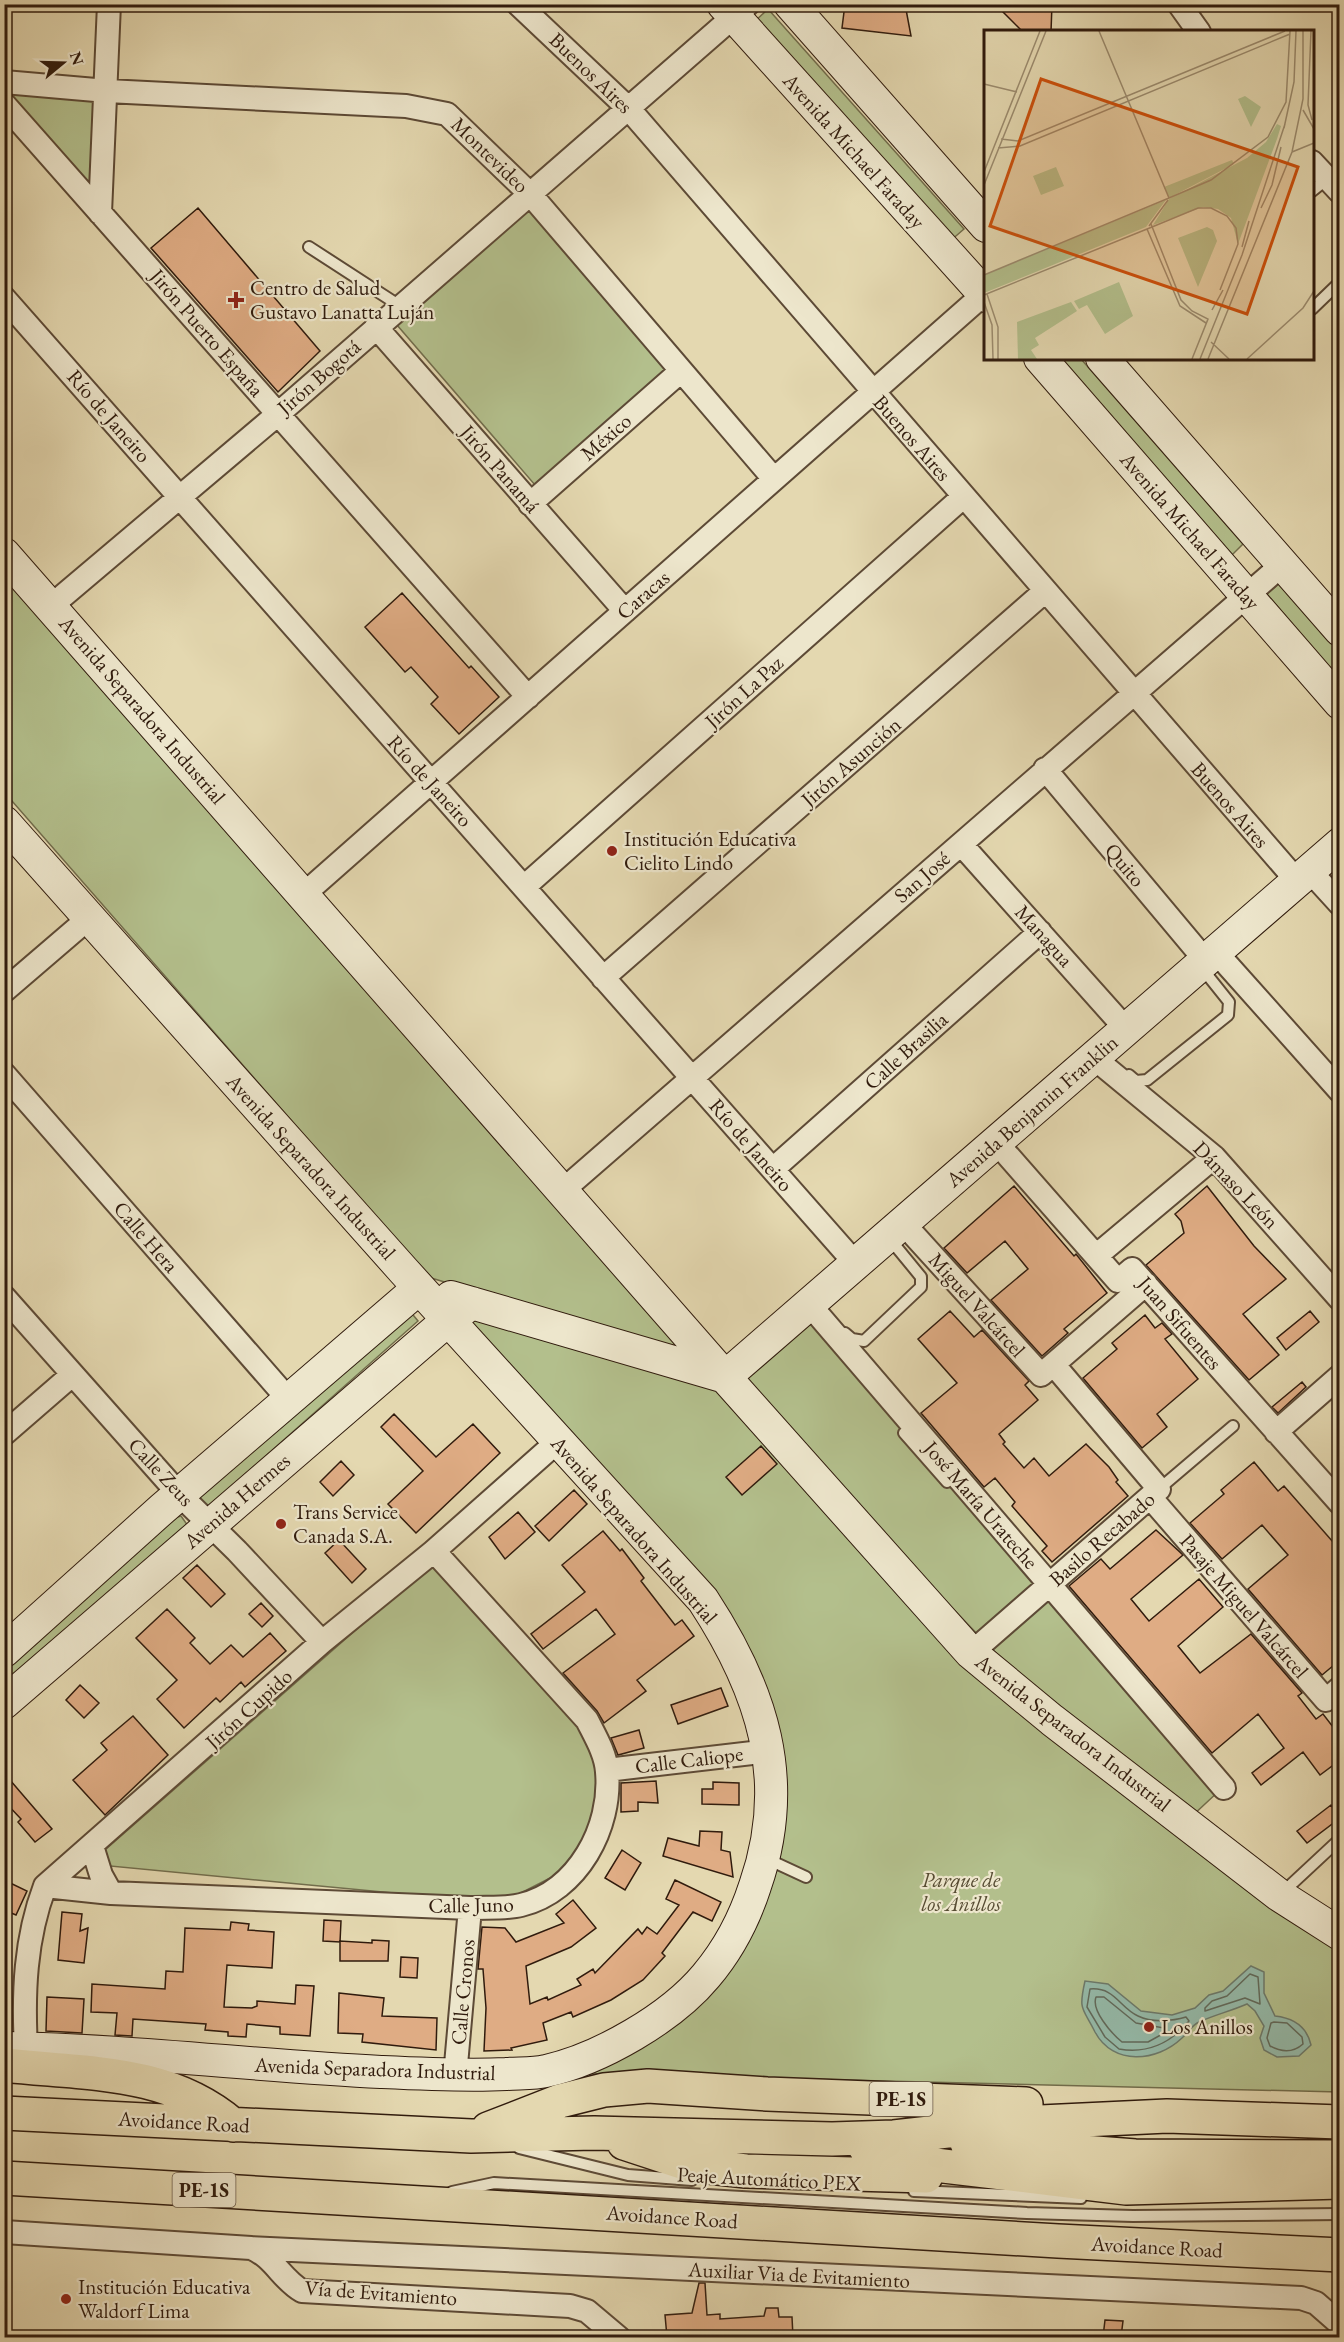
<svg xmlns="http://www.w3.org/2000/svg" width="1344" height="2342" font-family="'EB Garamond',serif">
<rect width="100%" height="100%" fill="#e4d8b0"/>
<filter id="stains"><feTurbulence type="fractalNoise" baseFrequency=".00333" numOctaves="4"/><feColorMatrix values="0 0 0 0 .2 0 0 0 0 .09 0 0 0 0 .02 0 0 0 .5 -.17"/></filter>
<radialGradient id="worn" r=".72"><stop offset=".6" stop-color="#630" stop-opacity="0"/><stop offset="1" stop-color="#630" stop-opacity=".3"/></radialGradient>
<path fill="#b3bf8c" stroke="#726d4c" stroke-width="1.5" d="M768,9l196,220 -15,13 -196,-219z
M4,92l94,6 -5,103z
M531,208l138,160 -134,117 -138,-160z
M1051,359h30l162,185 -15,15z
M4,567l696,792 -272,-82 -423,-484z
M1281,582l58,69v28l-72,-85z
M409,1310l9,11 -210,186 -13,-9z
M809,1310l237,275 -63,55 -251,-262z
M482,1314l240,72 256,266 361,290v150l-786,-19 123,-56 96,-155 -17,-184 -290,-349z
M181,1516l7,10 -183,163 -1,-23 170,-148z
M432,1563l148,162 19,45 -9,63 -32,41 -41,21 -50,5 -378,-36z
M1050,1589l170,201 -29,27 -78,-61 -128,-113z"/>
<path fill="#95baa9" stroke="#6d7a6b" stroke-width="1.5" d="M1251,1966l13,6v21l11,23c18,2 32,11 36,29l-12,11 -22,1 -13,-7 -4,-12 4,-12 -9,-15 -8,-7c-16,7 -33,11 -48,18 -7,3 -11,11 -17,16 -25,24 -69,28 -87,-6 -12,-25 -17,-20 -10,-51l23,3 33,27 31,4 23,-7 14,-13 14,-4z"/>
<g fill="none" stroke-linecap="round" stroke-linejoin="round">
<path stroke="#626a5b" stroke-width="1.5" d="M1250,1974l8,3 2,27 -15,-6 -40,13v-3l7,-7 15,-5z
M1090,1989c25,-2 29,18 48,27 14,7 35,5 48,1l3,4c-18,22 -42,33 -70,28l-14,-12 -18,-30z
M1096,1997h8l32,26 28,5 2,4 -18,10h-26c-11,-9 -31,-32 -26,-45z
M1274,2022l13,1 15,14 1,7c-10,9 -22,8 -33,2l-3,-8 4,-15z"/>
</g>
<path fill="#dfac84" stroke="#301b0d" stroke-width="1.5" d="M845,4h60l6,32 -69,-8z
M995,4h57l-1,28h-28z
M198,208l122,143 -42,41 -127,-144z
M402,593l67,75 2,-2 28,31 -40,37 -28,-30 7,-7 -27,-30 -6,5 -40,-45z
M1014,1186l60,70 2,-2 31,39 -43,36 4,4 -26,23 -51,-56 37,-31 -23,-28 -38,32 -23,-25z
M1207,1186l47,60 32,33 -43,35 36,41 -30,25 -103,-115 38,-32 -3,-12 -6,-7z
M950,1311l24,26 8,-7 47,51 -4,4 13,15 -39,34 6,8 -2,2 21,24 10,-10 15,18 37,-32 23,23 9,13 -2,2 12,14 -76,66 -10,-11 5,-5 -35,-40 3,-4 -20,-24 -11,9 -63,-74 36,-30 -39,-44z
M1310,1311l9,11 -33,28 -9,-12z
M1145,1315l10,13 7,-5 10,11 -7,5 33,40 -41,35 10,13 -25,21 -59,-70 34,-29 -5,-6z
M1302,1382l4,5 -28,26 -6,-6z
M394,1414l42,43 37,-33 27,29 -84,80 -28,-29 35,-33 -42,-44z
M761,1446l16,18 -35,31 -16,-18z
M341,1461l13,14 -21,21 -13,-14z
M1254,1462l24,29 6,-5 56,64v110l-18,15 -74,-86 40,-34 -26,-30 -40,34 -32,-36 34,-29 -3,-4z
M574,1490l13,14 -38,37 -14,-15z
M518,1512l17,20 -30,27 -16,-22z
M1156,1530l27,25 -52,44 18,22 50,-42 24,28 -45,39 22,27 51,-39 51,59 -4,3 18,23 7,-5 17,22v24l-20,15 -17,-23 -42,33 -9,-12 32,-25 -26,-34 -46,39 -143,-167 32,-27 9,10z
M603,1531l17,20 2,-2 22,29 -3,3 34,44 7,-5 12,16 -57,44 9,11 -42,32 -7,-12 -34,-38 52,-39 -19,-25 -53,40 -12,-15 54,-42 -23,-27z
M339,1540l27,29 -14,14 -27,-30z
M197,1565l28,29 -14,13 -28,-29z
M261,1603l12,13 -11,11 -13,-13z
M167,1609l28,29 -5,5 20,21 21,-19 12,12 27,-24 16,18 -41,36 -4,-5 -21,20 -4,-4 -32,30 -27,-29 20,-19 -41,-42z
M80,1685l19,18 -15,15 -18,-18z
M721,1688l7,18 -50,18 -7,-19z
M133,1716l35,39 -63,60 -32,-35 34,-30 -6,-7z
M639,1730l5,18 -26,7 -7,-17z
M4,1773l48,56 -17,13 -17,-20 3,-3 -17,-18z
M656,1781l2,22 -20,-1v9l-17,1v-29z
M713,1782l26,1v22l-37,-1v-15h11z
M1331,1805l9,13 -33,25 -10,-12z
M700,1831l22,1 -1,18 9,2 3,25 -70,-21 5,-18 31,8z
M622,1850l19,13 -16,27 -20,-12z
M4,1880l23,11 -11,24 -12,-5z
M675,1880l46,22 -9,19 -19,-9 -31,41 3,3 -22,24 -32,20 -38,17 -2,-5 -28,11 4,17 -36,8 1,2 -28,1 2,-43 -3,-39h-5l4,-42 23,1 11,14 48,-19 -8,-9 17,-14 23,28 -25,19 -45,19 4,38 17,-7 1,3 33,-15 -4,-6 16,-10 2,4 43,-44 4,5 5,-7 10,7 22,-29 -13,-6z
M62,1912l20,2 -2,17 8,-3 -4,35 -26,-3z
M324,1920l17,1 -1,21 -17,-1z
M231,1922l18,2 -1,6 26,2 -2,36 -45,-3 -3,42 28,1 5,-2v-5l38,3 1,-19 18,1 -4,50 -30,-2v-7l-33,-3 -1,13 -18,-1v-4l-23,-2 1,-6 -73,-5 -1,17 -17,-1 2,-22 -26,-1 1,-28 73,5 1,-18 17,1 2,-44 45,2z
M372,1940l17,1 -1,20h-48v-20l32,2z
M401,1957l17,1 -1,20 -17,-1z
M339,1993l45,5 -2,18 55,2 -1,32 -74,-8 1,-8 -25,-1z
M47,1997l37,2 -2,34 -36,-2z
M699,2283h6l2,32 13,-1v5l44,-3 2,-8h12l1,9h13l1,20h-126l-2,-22 27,-2z
M1105,2320l18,1 -2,16h-18z"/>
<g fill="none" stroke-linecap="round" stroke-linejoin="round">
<defs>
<path id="lane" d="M1312,191l15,-12
M309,247l91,59
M1312,309l28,-27
M1129,1075l7,6 11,-1 81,-65 1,-13 -28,-35
M845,1333l7,6 12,2 57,-54v-10l-32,-39
M904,1433l43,49
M1159,1489l74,-63
M765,1858l41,19
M1282,1893l58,-54
M519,2148l109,27 64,5
M914,2191l167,7
M452,2192l42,-9 533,30 106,3 207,-2"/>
<path id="street" d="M518,4l111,105 668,772
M1179,4l20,28
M4,82l103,9 299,15 41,8 84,81 243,284
M4,104l524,593
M1312,162l28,30
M100,213l9,-209
M4,298l852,966
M376,327l249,284
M530,504l151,-133
M51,606l227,-192 470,-410
M1045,769l160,191
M961,844l165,185
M1309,870l31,34
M524,887l439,-390
M303,895l681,-601
M1215,951l125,140
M603,978l441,-386
M4,991l85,-73
M1094,1058l120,99 126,142
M4,1074l284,325
M996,1142l122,139 14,-12 208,234
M773,1169l267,-237
M562,1191l721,-627
M903,1223l138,152 105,-91
M1096,1256l118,-99
M4,1297l175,197 58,57 85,91
M809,1304l415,484
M1276,1432l64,-56
M4,1434l68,-59
M1150,1497l176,203 14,-12
M971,1653l188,-164 -105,-124
M607,1770l163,-19
M92,1846l9,29 10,18
M45,1886l66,7 359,15c16,-1 35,1 51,-3 57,-14 91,-78 86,-133 -1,-18 -12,-36 -20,-52l-153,-169
M26,2049c-3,-56 -1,-110 19,-163l277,-244 112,-91 123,-109
M455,2076l15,-168
M4,2232l247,16c23,9 30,31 51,43l268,15 17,5 32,27
M251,2248l1050,50 15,5 24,21"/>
<path id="secondary" d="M723,4l263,292
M790,4l196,222
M1040,358l300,345
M1102,358l238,272
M4,554l721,823 246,276 81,67 227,175 61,39
M4,822l399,448 300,330c59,90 89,180 52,286 -10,31 -27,64 -49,90 -35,42 -106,83 -160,95 -12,3 -27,2 -40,3 -42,2 -83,0 -125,-2 -125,-6 -252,-22 -377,-24
M451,1297l274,80
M725,1377l615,-533
M4,1651l158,-142 257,-221
M4,1703l444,-383 24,-17"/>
<path id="highway" d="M4,2065c81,9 164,4 229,60
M4,2113l467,23 123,-3 238,6 62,-2 126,-14 147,-7 173,6
M488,2129l72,-28 44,-11 44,-4 119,8 259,10
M624,2143l67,22 55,6 180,5
M967,2143l168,13 205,1
M865,2147l70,18 191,23 214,-6
M4,2178l1054,63 282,14"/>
</defs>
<use href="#lane" stroke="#5d4a36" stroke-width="14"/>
<use href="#street" stroke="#5d4a36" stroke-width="26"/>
<use href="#secondary" stroke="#301b0d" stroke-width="34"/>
<use href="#highway" stroke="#301b0d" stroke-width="36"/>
<use href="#lane" stroke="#ede6cc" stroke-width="10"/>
<use href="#street" stroke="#ede6cc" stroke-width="22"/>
<use href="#secondary" stroke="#ede6cc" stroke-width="32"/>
<use href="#highway" stroke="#e4d8b0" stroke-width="33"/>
</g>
<g fill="#8f2418" stroke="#ede6cc" stroke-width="2">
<path d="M233 291h6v6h6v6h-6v6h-6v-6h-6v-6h6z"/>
<circle cx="612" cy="851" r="6"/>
<circle cx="281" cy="1524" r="6"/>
<circle cx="1149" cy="2027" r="6"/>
<circle cx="66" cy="2299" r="6"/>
</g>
<g text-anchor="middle" stroke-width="4.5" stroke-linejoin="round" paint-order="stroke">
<g fill="#ede6cc" stroke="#695846" stroke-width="1.5">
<rect x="869.5" y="2082" width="63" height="34" rx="4.5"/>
<rect x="172.5" y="2173" width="63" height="34" rx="4.5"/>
</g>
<g font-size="20" font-weight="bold" fill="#301b0d">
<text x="901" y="2106">PE-1S</text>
<text x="204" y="2197">PE-1S</text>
</g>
<g font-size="21" fill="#301b0d" stroke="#ede6cc">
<text transform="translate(591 73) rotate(44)" y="7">Buenos Aires</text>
<text transform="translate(854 151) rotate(48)" y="7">Avenida Michael Faraday</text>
<text transform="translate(490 155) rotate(44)" y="7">Montevideo</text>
<text transform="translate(207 333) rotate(49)" y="7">Jirón Puerto España</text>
<text transform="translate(319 377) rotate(-41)" y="7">Jirón Bogotá</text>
<text transform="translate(109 416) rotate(49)" y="7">Río de Janeiro</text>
<text transform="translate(606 437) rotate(-41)" y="7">México</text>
<text transform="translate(912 438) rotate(49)" y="7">Buenos Aires</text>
<text transform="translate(500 469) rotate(49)" y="7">Jirón Panamá</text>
<text transform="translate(1190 531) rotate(49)" y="7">Avenida Michael Faraday</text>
<text transform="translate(643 595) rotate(-41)" y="7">Caracas</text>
<text transform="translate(744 692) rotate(-42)" y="7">Jirón La Paz</text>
<text transform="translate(142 710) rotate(49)" y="7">Avenida Separadora Industrial</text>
<text transform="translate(851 762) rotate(-41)" y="7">Jirón Asunción</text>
<text transform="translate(430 781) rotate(48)" y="7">Río de Janeiro</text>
<text transform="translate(1230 805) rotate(49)" y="7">Buenos Aires</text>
<text transform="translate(1125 865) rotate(50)" y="7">Quito</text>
<text transform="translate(922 877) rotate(-41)" y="7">San José</text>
<text transform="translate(1044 936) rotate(48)" y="7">Managua</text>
<text transform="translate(906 1051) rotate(-42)" y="7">Calle Brasilia</text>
<text transform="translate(1032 1111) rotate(-41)" y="7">Avenida Benjamin Franklin</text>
<text transform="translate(751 1145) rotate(49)" y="7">Río de Janeiro</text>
<text transform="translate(311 1167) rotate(48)" y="7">Avenida Separadora Industrial</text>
<text transform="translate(1236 1185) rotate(46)" y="7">Dámaso León</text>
<text transform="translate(146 1237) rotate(49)" y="7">Calle Hera</text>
<text transform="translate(977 1305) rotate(48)" y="7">Miguel Valcárcel</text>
<text transform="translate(1180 1323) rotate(49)" y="7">Juan Sifuentes</text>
<text transform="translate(161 1472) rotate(47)" y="7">Calle Zeus</text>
<text transform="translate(237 1501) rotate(-41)" y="7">Avenida Hermes</text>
<text transform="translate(981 1505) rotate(49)" y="7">José María Urateche</text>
<text transform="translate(634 1530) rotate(49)" y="7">Avenida Separadora Industrial</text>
<text transform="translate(1102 1539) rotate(-41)" y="7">Basilo Recabado</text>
<text transform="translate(1244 1606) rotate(49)" y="7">Pasaje Miguel Valcárcel</text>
<text transform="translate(249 1709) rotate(-42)" y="7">Jirón Cupido</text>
<text transform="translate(1073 1733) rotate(38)" y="7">Avenida Separadora Industrial</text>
<text transform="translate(689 1760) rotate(-7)" y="7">Calle Caliope</text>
<text transform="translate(471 1905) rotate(-1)" y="7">Calle Juno</text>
<text transform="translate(463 1992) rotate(-85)" y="7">Calle Cronos</text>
<text transform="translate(375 2069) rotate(2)" y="7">Avenida Separadora Industrial</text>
<text transform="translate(184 2122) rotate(3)" y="7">Avoidance Road</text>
<text transform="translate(769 2179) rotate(3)" y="7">Peaje Automático PEX</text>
<text transform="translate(672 2217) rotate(4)" y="7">Avoidance Road</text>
<text transform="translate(1157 2247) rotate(3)" y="7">Avoidance Road</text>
<text transform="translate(799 2275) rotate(3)" y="7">Auxiliar Via de Evitamiento</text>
<text transform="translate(381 2293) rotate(4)" y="7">Vía de Evitamiento</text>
</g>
<g font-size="21" fill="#301b0d" stroke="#ede6cc" text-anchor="start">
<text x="250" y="295">Centro de Salud<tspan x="250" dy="24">Gustavo Lanatta Luján</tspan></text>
<text x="624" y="846">Institución Educativa<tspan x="624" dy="24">Cielito Lindo</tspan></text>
<text x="293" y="1519">Trans Service<tspan x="293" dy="24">Canada S.A.</tspan></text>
<text x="1161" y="2034">Los Anillos</text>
<text x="78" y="2294">Institución Educativa<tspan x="78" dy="24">Waldorf Lima</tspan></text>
</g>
<g font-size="21" font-style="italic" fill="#574c33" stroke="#ede6cc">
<text x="961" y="1887">Parque de<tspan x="961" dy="24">los Anillos</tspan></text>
</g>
</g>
<g transform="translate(984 30)">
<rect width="330" height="330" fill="#e4d8b0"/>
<path d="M261,66l16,11 -10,20 -13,-28zM293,94l4,2 -4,13 -39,105 -7,-26 -13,-9 -15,-2 -50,18 16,-26 78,-41 19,-16zM248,130l2,4 -65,34 -5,-11zM72,137l8,19 -23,9 -8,-19zM182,170l-20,27 -162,66v-18zM223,197l6,3 4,11 -19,46 -20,-49zM135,252l14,34 -28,18 -18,-29 -8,4 -5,-8zM87,272l6,9 -42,27 4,7 -8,5 6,9h-19l-1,-37z" fill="#b3bf8c"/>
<path fill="none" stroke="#9c8c6f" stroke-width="1.5" d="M115,1l70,167 42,-18 57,-43 18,-35 4,-71M327,1l-3,74 4,15M0,54l33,8M319,80l11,19M300,98l10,-46 2,-51M17,109l17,2 267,-110M14,118l22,-2 270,-112M308,122l22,-9M0,142l56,-141M0,155l62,-154M277,178l11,-23 9,-38M167,194l30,76 11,11 16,8 -16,40M165,196l19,-26M168,197l46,-19h13l16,8 9,12 2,16 -18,46M163,199l33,77 26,17M258,217l7,-26M0,245l185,-77M3,264l11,33v32M0,265l168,-68M0,272l8,23 1,34M228,280l11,-20M227,312l18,17M216,329l42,-104 43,-131M224,329l84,-207 11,-53v-68M263,329l56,-51 11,-17"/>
<path fill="#cc500c" fill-opacity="0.15" stroke="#cc500c" stroke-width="3" d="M57,49l257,88 -51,147 -257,-88z"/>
<rect width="330" height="330" fill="none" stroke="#301b0d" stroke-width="3"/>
</g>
<rect width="1344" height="2342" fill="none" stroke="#e4d8b0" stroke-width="24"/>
<rect x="6" y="6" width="1332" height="2330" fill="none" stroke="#301b0d" stroke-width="3"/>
<rect x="12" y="12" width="1320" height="2318" fill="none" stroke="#301b0d" stroke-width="1.5"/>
<g transform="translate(63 63) rotate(71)" stroke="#ede6cc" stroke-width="4.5" paint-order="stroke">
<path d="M0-4.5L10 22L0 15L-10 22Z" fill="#301b0d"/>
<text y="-9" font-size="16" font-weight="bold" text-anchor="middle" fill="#301b0d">N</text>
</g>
<rect width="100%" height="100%" filter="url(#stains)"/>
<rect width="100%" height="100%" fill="url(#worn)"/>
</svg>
